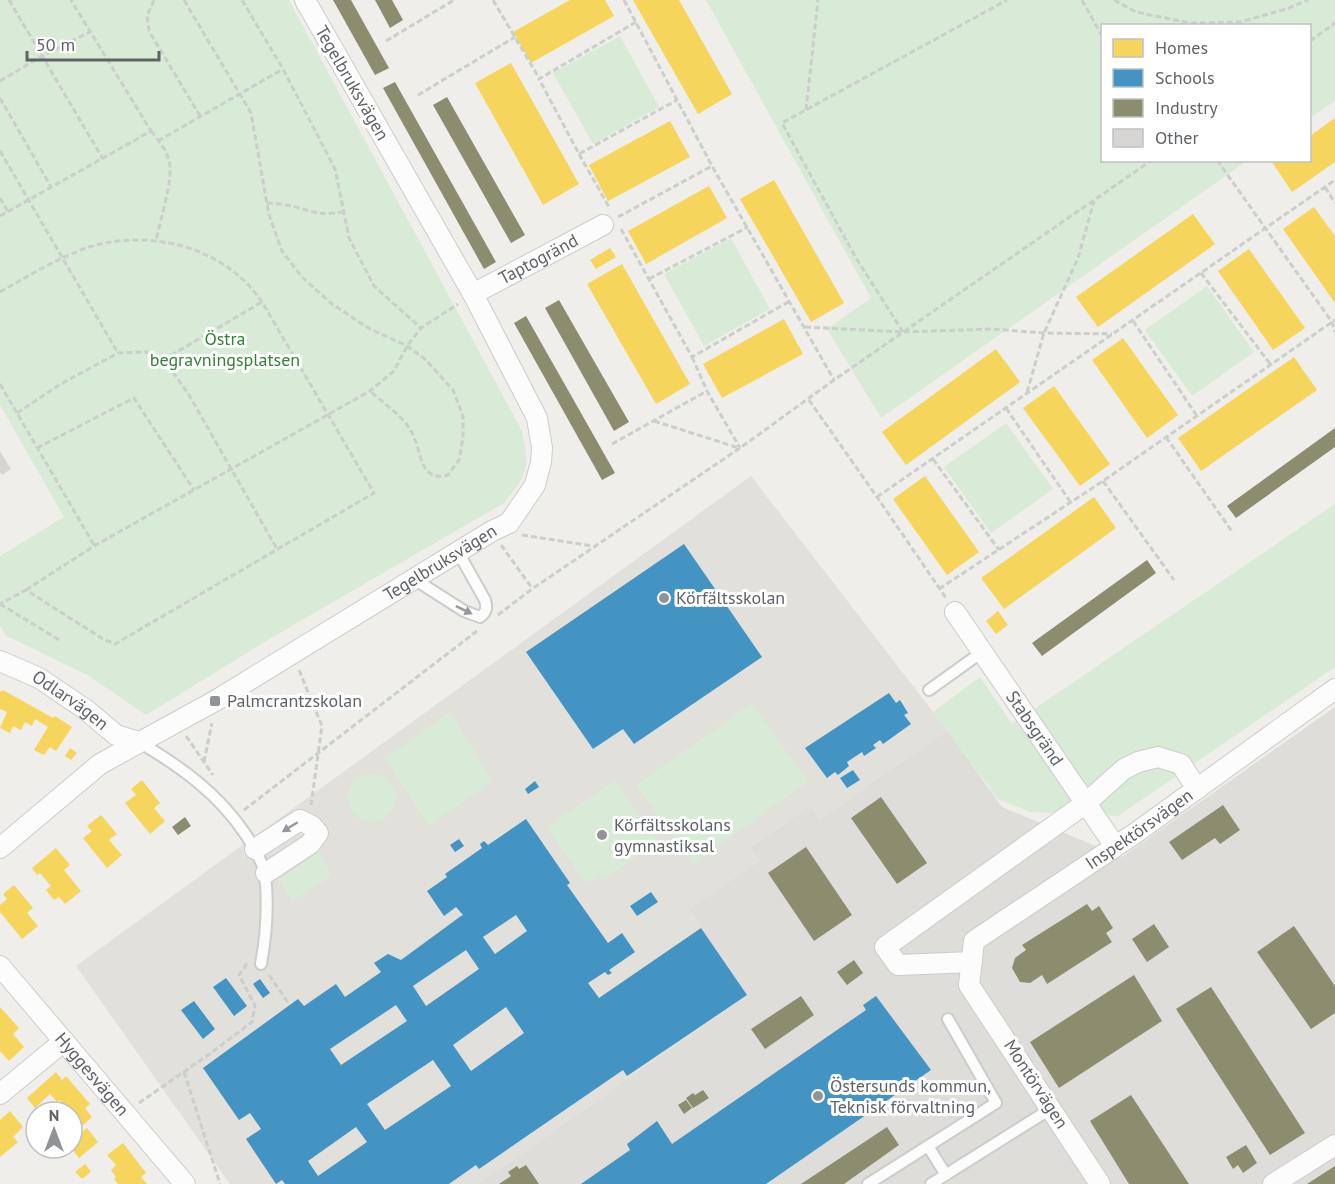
<svg xmlns="http://www.w3.org/2000/svg" width="1335" height="1184" font-family="'PT Sans',sans-serif">
<rect width="100%" height="100%" fill="#efeeea"/>
<path fill="#dfddda" d="M1335,707v477h-857l269,-189 -59,-86 71,-48 -9,-14 61,-42 9,14 127,-89 55,77 120,50z"/>
<path fill="#e2e0da" d="M751,476l196,254 -127,89 -9,-14 -61,42 9,14 -71,48 59,86 -269,189h-248l-154,-218z"/>
<path fill="#d8ebd6" d="M0,0h289l233,431c8,38 6,42 -18,72l-233,135 -125,77 -57,-39 -84,-41 -5,-10v-69l64,-39 -64,-112z
M706,0h629v101l-25,17v-92h-208v134l145,1 -366,257 -54,-89 44,-31z
M620,36l39,71 -66,37 -40,-71z
M731,238l39,71 -66,37 -40,-72z
M1207,286l47,66 -62,44 -47,-66z
M1006,423l47,66 -62,44 -47,-66z
M1335,504v163l-217,149 -88,-4 -32,-13 -65,-87 47,-35 32,47z
M752,703l56,79 -115,82 -57,-79z
M450,712l43,69 -64,45 -44,-68z
M348 798a24 24 0 1 1 48 0a24 24 0 1 1-48 0Z
M615,780l43,62 -56,38 -4,-5 -12,9 -39,-57z
M319,852l13,24 -40,25 -13,-22z"/>
<path fill="#f6d55c" d="M570,0h35l9,16 -83,47 -18,-31z
M633,0h46l53,94 -34,20z
M511,63l68,121 -36,21 -68,-122z
M1335,118v44l-43,30 -20,-30 38,-2v-24z
M670,121l20,36 -82,44 -19,-36z
M774,180l70,123 -33,19 -71,-123z
M709,186l18,32 -81,46 -18,-33z
M1314,207l21,29v67l-52,-74z
M1193,214l22,30 -117,83 -22,-30z
M610,248l6,9 -20,12 -6,-9z
M1249,249l56,79 -32,22 -55,-79z
M622,264l68,120 -34,20 -69,-120z
M784,319l19,35 -81,44 -19,-34z
M1123,338l55,77 -31,23 -55,-78z
M996,349l24,33 -114,83 -24,-33z
M1294,357l23,33 -116,81 -23,-33z
M1054,386l56,78 -30,22 -57,-78z
M925,476l54,76 -32,23 -54,-76z
M1094,497l22,31 -112,81 -23,-31z
M998,611l10,14 -12,9 -10,-13z
M3,690l50,28 2,-2 17,11 -16,24 -6,-4 -6,8 -10,-5 14,-23 -13,-8 -3,7 -7,-4 -4,8 -8,-4 -3,7 -10,-5 7,-16 -7,-3v-17z
M70,748l7,5 -6,7 -6,-4z
M142,780l18,23 -6,5 11,13 -15,13 -25,-31 11,-8 -5,-6z
M101,815l16,19 -8,6 13,15 -15,13 -24,-30 9,-7 -5,-5z
M56,848l14,17 -6,5 17,21 -16,13 -6,-7 -5,3 -8,-10 5,-4 -11,-13 -3,2 -5,-7z
M14,885l19,23 -6,5 11,13 -16,13 -22,-27v-7l7,-6 -4,-5z
M0,1007l19,21 -6,6 11,13 -15,14 -9,-10z
M56,1072l6,8 4,-4 24,28 -5,4 7,9 -10,9 -10,-14 -13,-12 -2,2 -7,-8 -15,14 -8,-10z
M10,1111l13,16 -10,10 5,5 -18,15v-37z
M87,1128l11,14 -19,16 -7,-9v-9z
M123,1143l23,30 -5,4 6,7h-29l-4,-5 2,-2 -5,-7 5,-5 -9,-10z
M85,1164l6,8 -9,7 -7,-7z"/>
<path fill="#4393c3" fill-rule="evenodd" d="M684,544l78,113 -128,87 -11,-15 -30,20 -67,-97z
M889,693l7,10 4,-3 8,13 -4,2 7,9 -28,20 -3,-4 -7,5 3,3 -12,8 -2,-4 -15,10 2,4 -11,9 -3,-3 -8,6 -22,-30z
M853,770l7,10 -13,8 -7,-10z
M535,781l4,6 -11,7 -3,-5z
M526,819l44,64 -3,2 41,58 14,-10 13,19 -26,18 3,3 -4,2 -3,-3 -17,11 11,15 102,-70 46,67 -120,81 -4,-6 -144,99 -3,-4 -27,19h-164l-3,-4 -6,4 -30,-45 15,-10 -11,-16 -11,7 -36,-52 95,-69 6,7 32,-22 9,13 36,-25 -7,-9 14,-9 13,6 60,-44 2,-1 -7,-8 -12,9 -17,-25 20,-14 -2,-3 37,-26 -2,-4 4,-3 4,4zM516,915l11,16 -32,23 -12,-17zM466,950l13,19 -53,37 -13,-20zM396,1005l11,16 -66,44 -11,-16zM506,1007l18,26 -53,38 -18,-26zM433,1060l18,26 -66,44 -18,-26zM356,1127l11,15 -49,34 -10,-15z
M459,839l5,7 -9,6 -5,-7z
M651,892l7,10 -21,14 -7,-10z
M226,978l21,28 -13,10 -21,-29z
M260,979l10,14 -7,5 -10,-14z
M876,996l55,74 -165,114h-185l49,-34 -3,-6 30,-23 15,23 194,-134 -3,-5z
M194,1001l21,28 -12,10 -22,-29z"/>
<path fill="#8c8c6e" d="M333,0h18l38,68 -14,7z
M375,0h17l11,20 -13,8z
M395,82l101,180 -12,7 -101,-181z
M447,97l78,138 -14,8 -78,-138z
M559,300l70,122 -15,9 -69,-123z
M526,316l89,157 -13,7 -88,-157z
M1335,428v19l-99,71 -9,-12z
M1147,560l9,13 -114,83 -10,-13z
M881,797l46,66 -30,21 -46,-66z
M1223,805l17,25 -20,14 -5,-6 -33,22 -13,-18z
M185,817l6,9 -13,9 -6,-8z
M806,847l46,68 -38,26 -46,-68z
M1087,904l5,7 7,-5 14,22 -7,5 6,9 -65,42 -5,-9 -12,8 -10,-1 -8,-14 3,-10 11,-8 -4,-5z
M1154,924l15,23 -22,15 -15,-23z
M1294,926l41,60v27l-24,16 -54,-77z
M854,960l9,13 -16,12 -10,-13z
M1134,975l28,46 -103,67 -29,-46z
M1211,987l94,146 -35,22 -94,-146z
M801,996l13,19 -49,34 -14,-20z
M703,1090l6,8 -16,10 -7,-10 7,-5 2,2z
M1131,1095l58,89h-60l-39,-63z
M686,1100l6,8 -8,6 -6,-9z
M887,1127l12,18 -55,39h-43z
M1246,1145l11,18 -14,10 -5,-8 -5,4 -7,-12z
M526,1165l13,19h-40l12,-8 -3,-4 9,-6 2,3z
M1335,1166v18h-28z"/>
<path fill="#d6d5d3" d="M0,451l11,18 -9,6 -2,-3z"/>
<g fill="none" stroke-linecap="round" stroke-linejoin="round">
<defs>
<path id="service" d="M414,579l50,32 16,6c7,-5 7,-10 5,-17l-27,-48
M929,690l53,-38
M139,742c42,25 79,51 107,93 7,11 15,24 19,37 1,4 0,9 1,13 2,27 0,52 -5,79
M928,1146l18,29
M868,1184l128,-81 -48,-84
M931,1184l121,-76"/>
<g id="minor">
<path id="s1" d="M473,294l130,-69"/>
<path id="s2" d="M955,612l160,234"/>
<path id="s3" d="M0,661l39,17 46,31 31,26 23,7"/>
<path id="s4" d="M0,848l100,-84 115,-63 277,-170 17,-8 26,-38 6,-23 1,-14 -5,-30 -64,-124 -168,-294"/>
<path d="M255,849l45,-29 12,6 6,7 -8,11 -44,29"/>
<path d="M972,962l-74,3 -13,-18 201,-144 38,-34 14,-7 20,-5 23,7 16,25"/>
<path id="s5" d="M0,966l185,218"/>
<path d="M0,1094l64,-53"/>
<path id="s6" d="M1100,1184l-131,-199 5,-44 163,-109 198,-143"/>
<path d="M1273,1184l62,-39"/>
</g>
</defs>
<use href="#service" stroke="#cbcccc" stroke-width="14"/>
<use href="#minor" stroke="#cbcccc" stroke-width="22"/>
<path stroke="#cacfcc" stroke-width="3" stroke-dasharray="6 3" stroke-linecap="butt" d="M9,0l94,159
M154,0l-7,16 2,15 51,85
M184,0l67,113 18,102 13,36 20,26 30,27 38,25 37,17 18,13 28,31 10,26v22l-4,22 -11,15c-30,8 -26,-26 -37,-44 -8,-15 -28,-28 -41,-40
M242,0l41,69 52,100 14,69 25,48 47,42
M493,0l46,78
M624,0l88,166 122,214
M1082,0l20,36
M1114,0l22,12 54,11 51,-1 48,-14 19,-8
M636,22l-97,57 40,75 98,-54
M386,41l68,-41
M1310,41l25,-18
M0,81l42,-25 48,-24
M418,95l97,-58
M0,98l51,89
M806,110l12,-110
M151,131c7,9 15,18 18,29 5,20 -9,59 -13,81
M158,141l125,-72
M0,151l118,202
M579,154l30,53
M1217,160l115,162 3,10
M1325,187l10,16
M0,198l8,14
M267,203c9,1 20,1 29,4 23,7 24,8 48,5
M0,216l151,-85 -80,-131
M618,217l94,-51
M621,229l71,128 98,-56
M1201,273l70,92
M649,279l99,-52
M0,292c28,-16 56,-33 86,-44 51,-17 115,-7 155,30 8,6 15,16 21,24l112,191 -259,151 -12,-5 -77,-49 -26,14
M1133,321l64,95
M805,327l98,5 89,-3 52,4 68,1
M903,332l-47,-74 -74,-135 225,-123
M692,357l15,34 33,57
M163,360l99,-58
M0,384l94,161
M1027,392l17,-59 34,-75 16,-57
M809,400l68,97 69,101
M1006,408l65,95
M17,413l42,-28 59,-32 28,-1 11,4 9,6 23,33 88,154
M654,421l85,27
M1166,437l67,96
M612,444l95,-53
M37,448l97,-50 60,92
M933,459l66,91
M1103,481l71,99
M877,497l458,-317
M522,535l71,11
M501,545l31,43
M939,589l164,-108 232,-161
M26,590l68,-44 276,-155 24,-20 13,-25 14,-18 37,-24
M0,604l61,37
M498,615l34,-26 208,-141 94,-68 318,-220
M299,670l23,56 -11,79
M186,736l27,39
M204,762l8,-39
M244,810l233,-179
M269,975l20,29
M184,1072l36,112
M139,1103l69,-48 44,-33 3,-16 -16,-31 9,-13"/>
<use href="#service" stroke="#fdfcfc" stroke-width="10"/>
<use href="#minor" stroke="#fdfcfc" stroke-width="20"/>
</g>
<defs><path id="oneway-solid" d="M-6-.8H1V-3.2L6.5 0L1 3.2V.8H-6Z" transform="scale(1.5)"/></defs>
<g fill="#96999c">
<use href="#oneway-solid" transform="translate(464 610) rotate(26)"/>
<use href="#oneway-solid" transform="translate(290 827) rotate(148)"/>
</g>
<g fill="#919496" stroke="#fff" stroke-width="2">
<circle cx="664" cy="598" r="6"/>
<rect x="209" y="695" width="12" height="12" rx="3"/>
<circle cx="602" cy="835" r="6"/>
<circle cx="818" cy="1096" r="6"/>
</g>
<g text-anchor="middle" stroke-width="6" stroke-linejoin="round" paint-order="stroke">
<g font-size="18" fill="#5f6368" stroke="#fff">
<text transform="translate(352 83) rotate(60)" y="6">Tegelbruksvägen</text>
<text dy="6" stroke="none"><textPath href="#s1" startOffset="74">Taptogränd</textPath></text>
<text dy="6" stroke="none"><textPath href="#s4" startOffset="526">Tegelbruksvägen</textPath></text>
<text dy="6" stroke="none"><textPath href="#s3" startOffset="81">Odlarvägen</textPath></text>
<text dy="6" stroke="none"><textPath href="#s2" startOffset="141">Stabsgränd</textPath></text>
<text dy="6" stroke="none"><textPath href="#s6" startOffset="482">Inspektörsvägen</textPath></text>
<text dy="6" stroke="none"><textPath href="#s5" startOffset="142">Hyggesvägen</textPath></text>
<text transform="translate(1036 1084) rotate(57)" y="6">Montörvägen</text>
</g>
<g font-size="18" fill="#348238" stroke="#fff">
<text x="225" y="345">Östra<tspan x="225" dy="21">begravningsplatsen</tspan></text>
</g>
<g font-size="18" fill="#5f6368" stroke="#fff" text-anchor="start">
<text x="676" y="604">Körfältsskolan</text>
<text x="227" y="707">Palmcrantzskolan</text>
<text x="614" y="831">Körfältsskolans<tspan x="614" dy="21">gymnastiksal</tspan></text>
<text x="830" y="1092">Östersunds kommun,<tspan x="830" dy="21">Teknisk förvaltning</tspan></text>
</g>
</g>
<rect x="1101" y="24" width="210" height="138" fill="#ffffff" stroke="#bfc1c3" stroke-width="1.5"/>
<rect x="1113" y="39" width="30" height="18" fill="#f6d55c" stroke="#bfc1c3" stroke-width="1.5"/>
<text x="1155" y="54" font-size="18" fill="#5f6368">Homes</text>
<rect x="1113" y="69" width="30" height="18" fill="#4393c3" stroke="#bfc1c3" stroke-width="1.5"/>
<text x="1155" y="84" font-size="18" fill="#5f6368">Schools</text>
<rect x="1113" y="99" width="30" height="18" fill="#8c8c6e" stroke="#bfc1c3" stroke-width="1.5"/>
<text x="1155" y="114" font-size="18" fill="#5f6368">Industry</text>
<rect x="1113" y="129" width="30" height="18" fill="#d6d5d3" stroke="#bfc1c3" stroke-width="1.5"/>
<text x="1155" y="144" font-size="18" fill="#5f6368">Other</text>
<g transform="translate(54 1130)"><circle r="28" fill="#ffffff" stroke="#bfc1c3" stroke-width="1.5"/>
<path d="M0-4.5L10 22L0 15L-10 22Z" fill="#919496"/>
<text y="-9" font-size="16" font-weight="bold" text-anchor="middle" fill="#5f6368">N</text>
</g>
<path d="M27 51v9h132v-9" fill="none" stroke="#5f6368" stroke-width="3"/>
<text x="36" y="51" font-size="18" fill="#5f6368" stroke="#ffffff" stroke-width="4.5" paint-order="stroke">50 m</text>
</svg>
